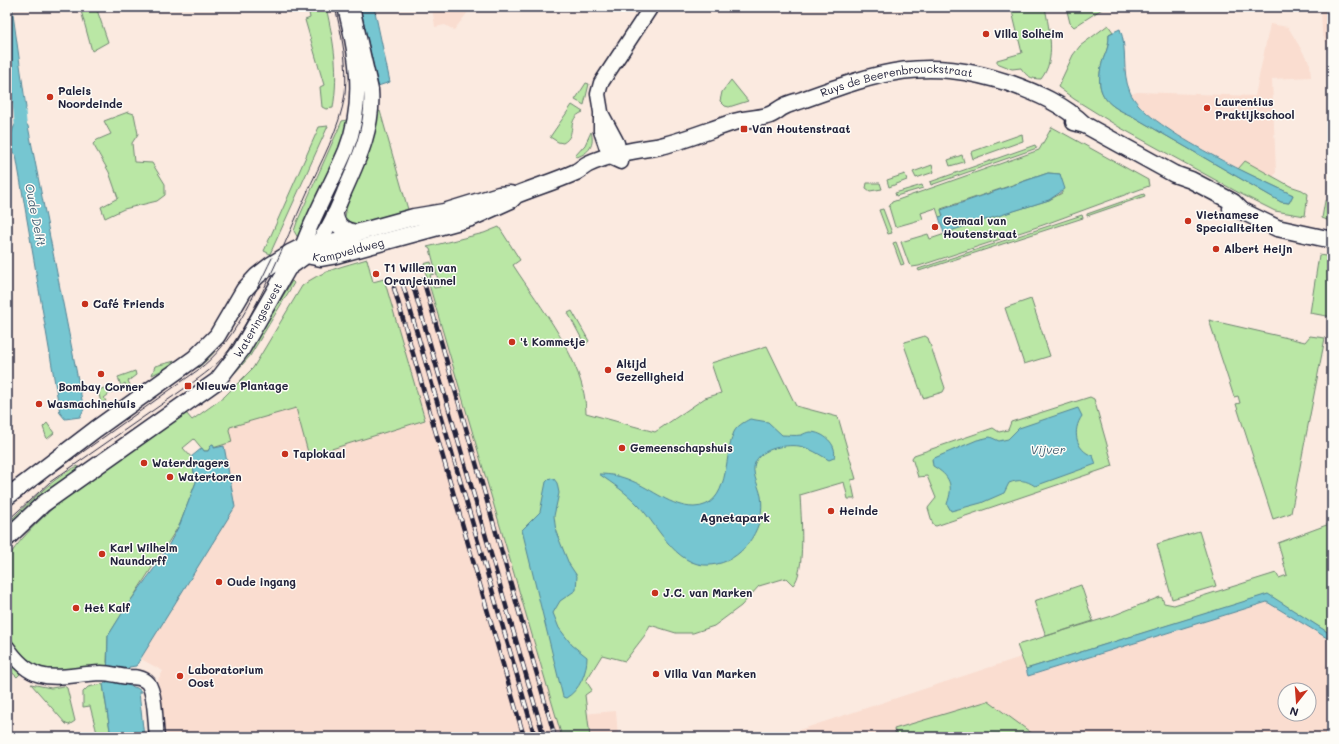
<svg xmlns="http://www.w3.org/2000/svg" width="1339" height="744" font-family="Mali,sans-serif">
<rect width="100%" height="100%" fill="#fbeae0"/>
<filter id="ink" filterUnits="userSpaceOnUse"><feTurbulence type="fractalNoise" baseFrequency=".025" numOctaves="2"/><feDisplacementMap in="SourceGraphic" scale="8" xChannelSelector="R" yChannelSelector="G"/><feConvolveMatrix kernelMatrix="1 2 1 2 8 2 1 2 1" color-interpolation-filters="sRGB"/></filter>
<g filter="url(#ink)">
<path fill="#faddd0" fill-rule="evenodd" d="M432,7h40l-18,23 -9,-5 -10,2z
M1321,7h11v48l-10,-22z
M1270,24l18,3 22,37 1,13 -39,2 4,93 -7,15 -106,-57 -34,-35 8,-3 118,4z
M367,259l6,23 11,-3 3,10 40,-11 135,459h-397l-7,-57 5,-9 -22,-12 79,-152 -6,-77 62,-100 26,-44 8,-7 12,-6z
M1267,602l65,39v96h-554l243,-80 7,19zM1285,690h24v24h-24z
M616,711l2,26h-42l7,-23z"/>
<path fill="#bae7a5" stroke="#6e8470" d="M80,7h16l12,35 -16,9z
M308,7h18c8,36 13,64 7,101l-7,1 -4,-2 -2,-20 4,-2 -19,-65 5,-2z
M357,7h3l18,79 -4,1z
M1011,7h34c4,23 12,52 -4,72 -10,0 -15,-3 -20,-11l-9,1 -15,-6v-3l25,-7z
M1066,7h39l-31,20 -4,-4z
M1108,25l5,7 -4,2c0,17 -5,19 -8,33 -6,28 7,39 31,49l149,86 8,1 4,-8 -55,-26 7,-8 45,25 12,4 6,4 -3,22 -30,-5 -34,-17 -122,-67 -45,-28 -16,-12 15,-32 7,-9z
M731,80l17,21 -19,6 -4,-1 -5,-5 2,-9z
M586,83l3,1 -5,21 -9,-5z
M572,105l11,7c-18,7 -5,23 -20,31l-5,-1 -8,-5z
M380,111l29,102 -55,13 -9,-9 4,-24 26,-80z
M128,112l6,2 4,20 -6,9 2,19 18,1 13,21v11l-8,6 -33,8 -19,9 -4,-11 17,-9 -9,-26 -16,-28 4,-4 14,-6 -7,-13z
M368,114l-40,107 -15,16 48,-122z
M351,119l-14,35 -39,84 -4,-7 3,-9 45,-101z
M328,126l-58,128 -6,-3 55,-124z
M1052,127l96,53 1,6 -106,39 -124,41 -7,1 -3,-3 -8,-22 27,-8 2,5 15,-5 3,-3 101,-31 13,-7 -2,-19 -12,-1 -107,36 2,7 -4,1 -3,-9 -15,5 2,6 -28,8 -6,-20 3,-5 147,-52z
M591,132c4,13 -2,21 -14,25l-2,-1 10,-11z
M1022,134l1,7 -50,18 -2,-7z
M1035,145l2,3 -106,37 -1,-3z
M962,155l2,7 -14,4 -2,-6z
M932,165l2,7 -18,6 -3,-6z
M905,174l2,6 -18,7 -2,-7z
M867,183h13l2,6 -12,2 -4,-3z
M922,185l1,3 -27,8 -1,-3z
M1144,194l1,2 -58,20v-2z
M1325,201l7,1v20l-10,-4z
M883,209l9,24 -4,1 -9,-24z
M1082,215l1,3 -164,53 -1,-2z
M499,227l21,33 -7,5c27,42 73,97 73,148l69,19 50,-34 16,-5 -10,-30 56,-17 29,60 42,11 18,62 -5,1 4,19h-7l-4,-17 -44,13c1,19 6,78 -7,90l-7,-7 -27,8 -18,20 -27,20 -21,7h-17l-26,-8 -5,10 -20,26 -23,-6 -16,26 6,9 -7,5 5,42h-28l-139,-473 8,-2 3,12 -4,1 4,13 6,-1 -10,-38 -3,-2 57,-14z
M896,242l8,22 -3,1 -8,-22z
M1319,255l13,2v60l-22,-4z
M367,259l6,23 11,-3 41,141 -116,36 -13,-48 -66,19 -1,3 3,12 -19,6 1,-3 -2,-1 -4,7h-4l-10,-12 -11,9 8,9 5,25 -16,42 -72,112 -1,26 2,6 -62,4c-13,-3 -35,-24 -40,-37 -1,-4 -2,-68 0,-73 4,-16 42,-51 55,-62l-35,27 -20,24v-9c23,-26 50,-45 78,-64l2,2 4,-3 -2,-3 129,-90 3,4 -35,25 6,7 32,-23 29,-29 49,-82c18,-15 42,-20 65,-27z
M292,281l2,2 -44,73 -26,29 -3,-3 28,-30z
M1031,299l19,57 -26,8 -19,-56z
M247,301c-14,26 -26,48 -49,67l-1,-1 4,-3 -3,-5z
M572,311l17,30 -4,4 -17,-32z
M1209,320l96,22 5,-6 15,2 -34,175 -18,6 -37,-115 4,-1 -2,-7 -4,1z
M925,336l3,2 17,50 -2,4 -20,6 -19,-53 1,-3z
M175,361l-2,4 -21,10 3,-9z
M135,371l1,4 -8,6 2,4 -3,2 -2,-4 -4,3 -3,-9z
M111,386l2,5 -9,7 2,3 -5,2 -3,-13z
M1090,397l4,2 19,67 -177,60 -3,-1 -5,-17 8,-10 -9,-22 -9,1 -6,-19 2,-3 79,-27 6,4 9,-2 3,-8z
M47,423l7,10 -7,6 -4,-12z
M78,466l1,3 -72,65v-10c18,-18 48,-48 71,-58z
M1332,523v112l-65,-40 -241,74 -9,-24 95,-29 48,-19 2,1 2,5 10,2 102,-32 3,5 8,-3 -9,-32z
M1199,531l17,55 -44,13 -15,-55z
M1081,585l12,36 -47,15 -12,-35z
M7,660l13,14 -3,3 -10,-9z
M31,684l20,4 13,-2 3,2 8,33 -6,4 -3,-1z
M103,684l8,53h-13l-8,-31 -7,1v-15l5,-5z
M988,701l49,36h-140l-3,-8z"/>
<path fill="#76c6d1" stroke="#548495" d="M7,7h5l14,101 -2,5h-9c-7,-35 -8,-70 -8,-106z
M360,7h14l16,75 -12,4z
M1120,29c8,20 1,42 10,63 15,36 126,85 163,103l-4,8 -8,-1 -149,-86c-24,-10 -37,-21 -31,-49 3,-14 8,-16 8,-33z
M25,122l3,4 55,279 1,4 -4,8 -15,2 -5,-6 -44,-258 -6,-5c0,-10 1,-19 6,-27z
M1048,173l12,1 5,15 -16,11 -105,33 -5,-16 4,-1 -2,-6z
M1078,408l4,8c-10,14 -7,34 11,40l3,8 -61,22c-9,-6 -16,-7 -26,-3l-5,10 -23,10 -30,8 -4,-7c7,-19 3,-28 -14,-38l-1,-7 45,-19 13,-3 9,4 9,-2 11,-11z
M750,419l18,3 14,13c6,0 13,1 19,0 3,-1 6,-3 9,-3 13,0 28,12 24,26l-5,2c-9,-5 -19,-12 -30,-14 -14,-2 -43,3 -45,21 -1,9 5,20 7,29 5,28 -15,62 -44,68 -39,9 -57,-36 -78,-58 -12,-13 -26,-22 -40,-32 11,0 22,2 33,7 20,8 39,26 62,26 37,-1 29,-50 40,-75 3,-6 10,-10 16,-13z
M212,444l2,1v3l10,-2 11,61 -99,159 -7,1 -2,18 10,3 5,4h-3l5,45h-33l-8,-53 4,-2 1,-46 18,-29 35,-48 19,-35 16,-42 -5,-25 11,-9 2,3h4z
M550,478l4,1 3,4 2,10 -5,23 2,16 13,32 8,12 -1,14 -16,11 -7,12 6,15 13,17 15,12c0,15 -7,33 -21,41l-3,-1 -41,-167 18,-18 6,-30z
M1268,594l64,41v6l-65,-39 -239,74 -2,-7z"/>
<g fill="none" stroke-linecap="round" stroke-linejoin="round">
<path stroke="#76c6d1" stroke-width="12" d="M18,96l4,42
M7,142h15"/>
<defs>
<path id="tertiary" d="M345,7c12,48 20,95 1,143 -14,33 -32,64 -44,97l4,8c20,-18 29,-41 39,-65 15,-33 29,-64 26,-100l-19,-83
M601,113l16,30 4,19
M621,162l-11,-5 -9,-26v-19l-3,-18 3,-11 50,-76
M7,647c28,42 51,28 94,26 9,0 18,3 27,4 7,0 15,0 20,6 8,12 7,40 9,54"/>
<g id="secondary">
<path d="M1074,122l11,3 89,49 17,6 42,22 9,9"/>
<path d="M1231,209l11,2 35,17 55,12"/>
<path d="M335,215c2,13 9,15 21,18"/>
<path d="M7,497l89,-68 99,-71 22,-22 27,-46 13,-14 14,-11 19,-12 12,-6 46,-8 8,-6 58,-16 30,-5 55,-17 11,-1"/>
<path id="s1" d="M7,538l36,-34 174,-123 24,-31 47,-82 18,-13 15,3 11,-2 139,-38 40,-18 5,-5c20,-8 40,-14 60,-23 4,-2 8,-6 12,-8 21,-10 46,-14 68,-17 25,-5 53,-17 78,-25 11,-3 22,-3 33,-6 8,-2 11,-7 18,-10 5,-3 12,-4 17,-6 80,-29 123,-44 207,-17 28,10 54,21 76,42"/>
</g>
</defs>
<use href="#tertiary" stroke="#22223b" stroke-width="17"/>
<use href="#secondary" stroke="#22223b" stroke-width="19"/>
<use href="#tertiary" stroke="#fdfcf7" stroke-width="14"/>
<use href="#secondary" stroke="#fdfcf7" stroke-width="16"/>
<path stroke="#22223b" stroke-width="1" d="M56,471l142,-101c36,-27 54,-72 74,-112
M7,521l43,-39 138,-96c15,-11 30,-21 41,-36 32,-47 54,-103 77,-155 14,-32 34,-66 39,-101 3,-30 -3,-58 -10,-87"/>
<defs>
<path id="rail" d="M423,279l132,458
M412,282l132,455
M403,285l132,452
M394,288l130,449"/>
</defs>
<use href="#rail" stroke="#22223b" stroke-width="4.5"/>
<use href="#rail" stroke="#fdfcf7" stroke-width="3" stroke-dasharray="9" stroke-linecap="butt"/>
</g>
</g>
<g fill="#c8321e" stroke="#fdfcf7" stroke-width="1.5">
<circle cx="986" cy="34" r="4"/>
<circle cx="50" cy="97" r="4"/>
<circle cx="1207" cy="108" r="4"/>
<rect x="740" y="125" width="8" height="8" rx="2"/>
<circle cx="1188" cy="221" r="4"/>
<circle cx="935" cy="227" r="4"/>
<circle cx="1216" cy="249" r="4"/>
<circle cx="376" cy="274" r="4"/>
<circle cx="85" cy="304" r="4"/>
<circle cx="512" cy="342" r="4"/>
<circle cx="608" cy="370" r="4"/>
<circle cx="101" cy="374" r="4"/>
<rect x="184" y="382" width="8" height="8" rx="2"/>
<circle cx="39" cy="404" r="4"/>
<circle cx="622" cy="448" r="4"/>
<circle cx="285" cy="454" r="4"/>
<circle cx="144" cy="463" r="4"/>
<circle cx="170" cy="477" r="4"/>
<circle cx="831" cy="511" r="4"/>
<circle cx="102" cy="554" r="4"/>
<circle cx="219" cy="582" r="4"/>
<circle cx="655" cy="593" r="4"/>
<circle cx="76" cy="608" r="4"/>
<circle cx="656" cy="674" r="4"/>
<circle cx="180" cy="676" r="4"/>
</g>
<g text-anchor="middle" stroke-width="3" stroke-linejoin="round" paint-order="stroke">
<g font-size="11" font-weight="bold" fill="#22223b" stroke="#fdfcf7" text-anchor="start">
<text x="994" y="38">Villa Solheim</text>
<text x="58" y="95">Paleis<tspan x="58" dy="13">Noordeinde</tspan></text>
<text x="1215" y="106">Laurentius<tspan x="1215" dy="13">Praktijkschool</tspan></text>
<text x="752" y="133">Van Houtenstraat</text>
<text x="1196" y="219">Vietnamese<tspan x="1196" dy="13">Specialiteiten</tspan></text>
<text x="943" y="225">Gemaal van<tspan x="943" dy="13">Houtenstraat</tspan></text>
<text x="1224" y="253">Albert Heijn</text>
<text x="384" y="272">T1 Willem van<tspan x="384" dy="13">Oranjetunnel</tspan></text>
<text x="93" y="308">Café Friends</text>
<text x="520" y="346">'t Kommetje</text>
<text x="616" y="368">Altijd<tspan x="616" dy="13">Gezelligheid</tspan></text>
<text x="196" y="390">Nieuwe Plantage</text>
<text x="101" y="391" text-anchor="middle">Bombay Corner</text>
<text x="47" y="408">Wasmachinehuis</text>
<text x="630" y="452">Gemeenschapshuis</text>
<text x="293" y="458">Taplokaal</text>
<text x="152" y="467">Waterdragers</text>
<text x="178" y="481">Watertoren</text>
<text x="839" y="515">Heinde</text>
<text x="110" y="552">Karl Wilhelm<tspan x="110" dy="13">Naundorff</tspan></text>
<text x="227" y="586">Oude ingang</text>
<text x="663" y="597">J.C. van Marken</text>
<text x="84" y="612">Het Kalf</text>
<text x="188" y="674">Laboratorium<tspan x="188" dy="13">Oost</tspan></text>
<text x="664" y="678">Villa Van Marken</text>
</g>
<g font-size="11" fill="#22223b" stroke="#fdfcf7">
<text dy="4" stroke="none"><textPath href="#s1" startOffset="1041">Ruys de Beerenbrouckstraat</textPath></text>
<text dy="4" stroke="none"><textPath href="#s1" startOffset="462">Kampveldweg</textPath></text>
<text dy="4" stroke="none"><textPath href="#s1" startOffset="336">Wateringsevest</textPath></text>
</g>
<g font-size="12" font-style="italic" fill="#3f5b70" stroke="#fdfcf7">
<text transform="translate(35 215) rotate(79)" y="4">Oude Delft</text>
<text x="1048" y="454">Vijver</text>
</g>
<g font-size="12" font-weight="bold" fill="#22223b" stroke="#fdfcf7">
<text x="735" y="522">Agnetapark</text>
</g>
</g>
<rect width="1339" height="744" fill="none" stroke="#fdfcf7" stroke-width="24"/>
<rect x="12" y="12" width="1315" height="720" fill="none" stroke="#22223b" stroke-width="1.5" filter="url(#ink)"/>
<g transform="translate(1297 702) rotate(197)"><circle r="19" fill="#fdfcf7" stroke="#a5a5ac"/>
<path d="M0-3L7 15L0 10L-7 15Z" fill="#c8321e"/>
<text y="-6" font-size="11" font-weight="bold" text-anchor="middle" fill="#22223b">N</text>
</g>
</svg>
